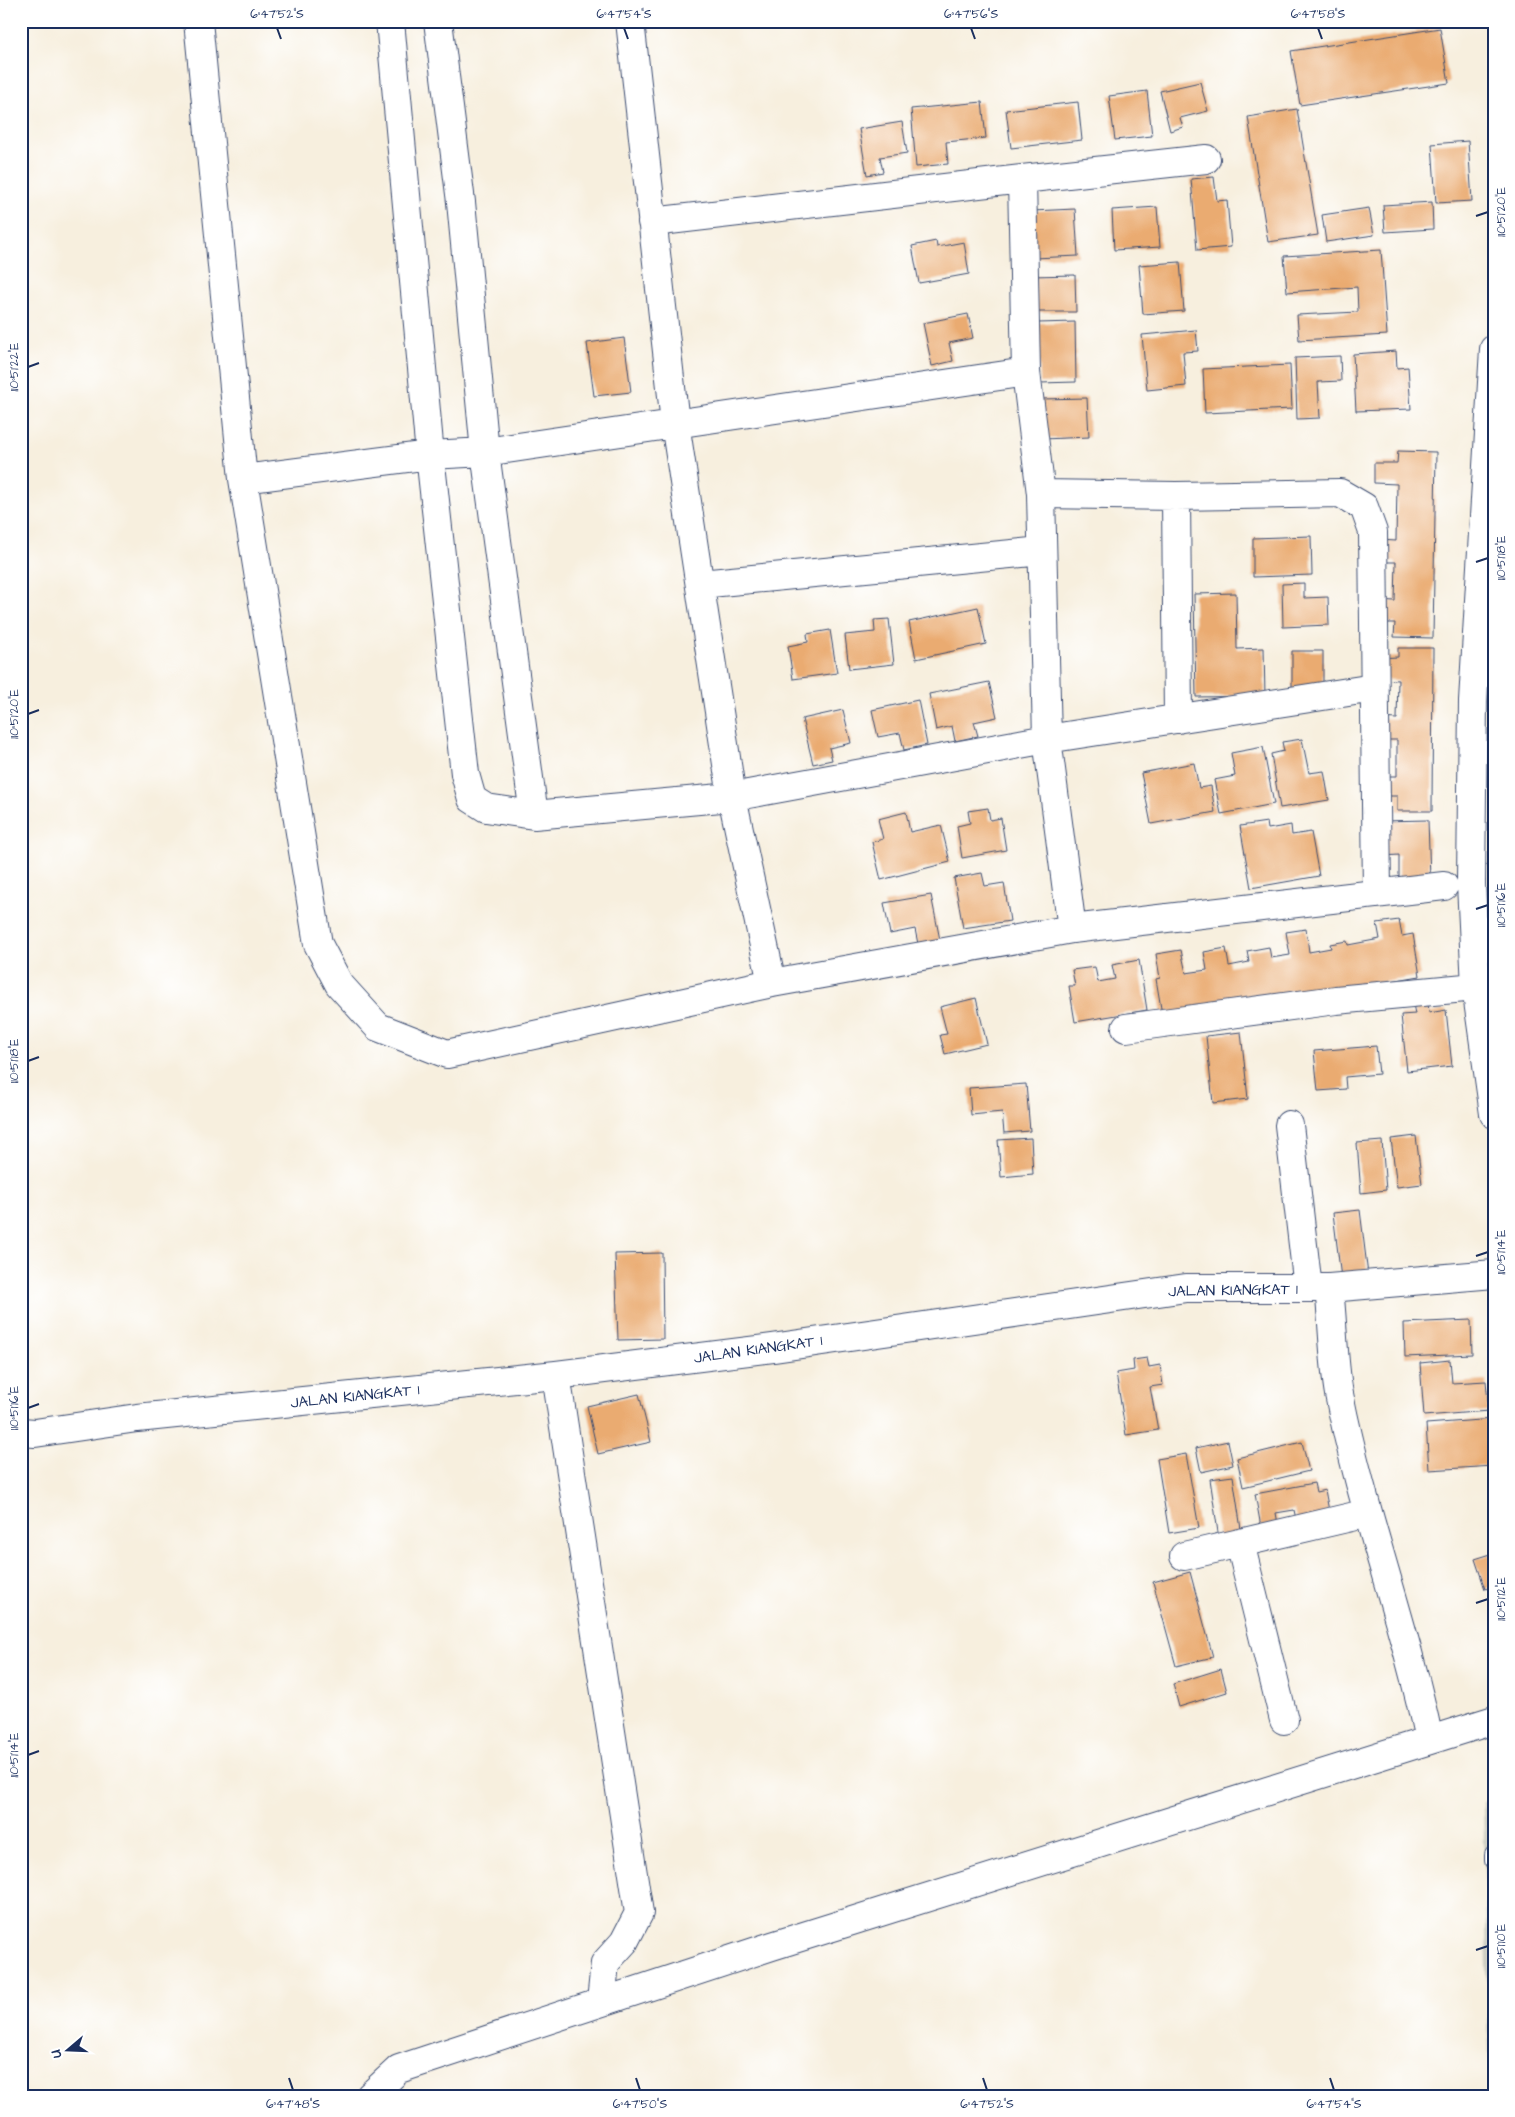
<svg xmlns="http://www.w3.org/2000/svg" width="1515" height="2117" font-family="'Architects Daughter',sans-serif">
<rect width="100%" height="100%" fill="#fff"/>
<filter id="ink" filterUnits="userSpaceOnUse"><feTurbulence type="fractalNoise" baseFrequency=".02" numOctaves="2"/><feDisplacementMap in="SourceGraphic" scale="10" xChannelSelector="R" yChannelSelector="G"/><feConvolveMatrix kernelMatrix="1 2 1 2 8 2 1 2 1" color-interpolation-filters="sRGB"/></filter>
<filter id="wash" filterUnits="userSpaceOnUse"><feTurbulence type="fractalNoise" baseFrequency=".0096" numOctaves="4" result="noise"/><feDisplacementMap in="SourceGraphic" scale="20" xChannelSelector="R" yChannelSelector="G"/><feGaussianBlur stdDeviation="1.12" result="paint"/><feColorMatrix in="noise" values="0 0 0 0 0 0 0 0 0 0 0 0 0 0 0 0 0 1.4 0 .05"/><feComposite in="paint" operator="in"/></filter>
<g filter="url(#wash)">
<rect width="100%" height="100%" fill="#f7efde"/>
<path fill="#c5c5b8" d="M1494,1799v297h-4l-7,-294z"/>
<g id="blocks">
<path fill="#eaab71" d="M1440,28l9,55 -149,22 -9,-54z
M1200,82l8,29 -28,7 3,9 -13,4 -10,-40z
M1147,91l5,45 -37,4 -6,-44z
M982,102l4,36 -40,4 2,22 -32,3 -5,-58z
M1078,102l4,38 -71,8 -5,-38z
M1297,109l21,126 -50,7 -20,-125z
M902,122l5,31 -27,4 3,15 -16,3 -8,-46z
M1468,141l4,60 -36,2 -4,-59z
M1214,177l3,24 10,-1 4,47 -34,3 -6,-71z
M1432,202l1,27 -48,3 -2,-27z
M1157,207l3,40 -46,3 -2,-40z
M1369,208l5,27 -48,7 -4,-27z
M1075,209l3,47 -44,2 -2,-47z
M936,241l1,6 27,-5 5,32 -50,9 -7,-37z
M1381,250l6,85 -88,5 -2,-25 61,-3 -1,-25 -70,5 -3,-36z
M1180,262l4,49 -41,3 -4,-49z
M1075,275l1,37h-38l-7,-36z
M968,314l5,24 -24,5 4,18 -21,5 -9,-43z
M1075,322l1,60 -36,1 -2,-60z
M1196,330l2,21 -15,1 3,34 -39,4 -5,-55z
M624,338l7,54 -37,4 -7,-53z
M1396,351l1,17 11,-1 3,42 -55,2 -3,-57z
M1340,356l1,25 -23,1 2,36 -23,1 -2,-61z
M1290,365l2,44 -87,4 -2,-44z
M1087,398l2,39 -46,2 -2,-40z
M1398,451l38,1 -3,186 -39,-1 1,-14h-19l1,-23 18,1 1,-39h-18l1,-22 17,1 1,-57 -23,-1v-20h23z
M1311,536l1,39 -59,2v-39z
M1304,583v15l24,-1 1,28 -46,2 -1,-43z
M1236,593l1,56 27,-1 1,48 -69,1 -2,-103z
M978,607l8,37 -70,15 -7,-37z
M889,619l5,45 -45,5 -4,-34 30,-3 -1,-12z
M830,630l7,43 -44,6 -5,-33 20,-4 -1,-8z
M1398,648h35l-1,163h-35v-15h-17v-20h17v-36h-19v-22l19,1 1,-39 -21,-1v-21l21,-1z
M1292,651h31v38h-31z
M1494,653v45l-4,1 -4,-45z
M989,682l8,35 -23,5 4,14 -23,5 -3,-15 -16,4 -7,-36z
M918,700l9,45 -23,5 -4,-17 -22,4 -6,-27z
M843,710l8,33 -22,5 3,12 -19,4 -11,-45z
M1302,739l7,34 15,-2 5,29 -49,8 -9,-54 13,-3 -2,-9z
M1263,747l11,57 -53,10 -7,-34 21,-4 -4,-23z
M1194,763l5,25 12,-2 4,26 -64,12 -10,-51z
M988,808l2,12 11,-2 5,32 -44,8 -5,-32 13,-3 -2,-12z
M906,812l4,20 31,-7 9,37 -69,18 -9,-38 11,-3 -5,-20z
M1428,820l2,59 -31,1v-25l-17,1v-35z
M1267,822l1,7 23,-4 1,10 19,-3 8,44 -68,12 -11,-62z
M982,873l3,13 19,-3 6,38 -47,7 -9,-50z
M931,895l10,50 -22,4 -4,-20 -25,5 -6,-31z
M1399,920l3,16 11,-2 7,42 -257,44 -7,-41 4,-1 -4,-24 25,-4 5,23 21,-3 -3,-18 22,-4 3,18 20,-4 -2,-11 22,-4 2,11 19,-3 -4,-23 20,-3 3,23 22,-4 -1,-4 17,-3 1,4 32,-6 -3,-16z
M1139,960l8,50 -72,12 -6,-36h6l-3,-16 23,-3 3,15 17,-3 -3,-14z
M1494,967v19l-11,3 -4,-18z
M976,998l11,46 -42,10 -5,-19 7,-1 -7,-27z
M1428,1002l1,11 17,-3 6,56 -45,5 -6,-56 14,-1 -2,-10z
M1241,1032l7,67 -35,4 -7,-67z
M1376,1046l3,28 -34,3 1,12 -28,2 -4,-40z
M1026,1084l4,47 -26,2 -2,-21 -31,3 -2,-27z
M1416,1136l6,48 -25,3 -6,-48z
M1031,1138l2,36 -32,3 -3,-37z
M1382,1141l4,49 -25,3 -4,-50z
M1360,1210l8,65 -27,3 -8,-65z
M662,1253l1,86 -45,1 -3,-86z
M1471,1320l1,34 -67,3 -1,-34z
M1147,1358l2,9 11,-2 3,20 -13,2 8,43 -32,5 -10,-62 18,-3 -1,-10z
M1450,1360l2,23 34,-2 3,30 -65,5 -4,-53z
M639,1394l12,48 -53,12 -11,-48z
M1494,1419v47l-65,4 -3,-46z
M1228,1441l5,24 -32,7 -5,-24z
M1302,1442l7,29 -66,16 -6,-29z
M1186,1454l13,74 -30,5 -12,-74z
M1233,1476l9,60 -23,3 -9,-60z
M1314,1483l2,9 9,-2 4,21 -32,13 -3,-14 -18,3 2,11 -17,3 -6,-33z
M1494,1553v34l-9,2 -10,-30z
M1190,1572l23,85 -37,9 -23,-84z
M1221,1669l6,23 -48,15 -6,-23z
M21,2077h2l1,19h-3z"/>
</g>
</g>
<g filter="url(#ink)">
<use href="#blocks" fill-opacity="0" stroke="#3c4c71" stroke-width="1"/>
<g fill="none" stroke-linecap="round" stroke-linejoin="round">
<defs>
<path id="lane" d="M1494,1854v7"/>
<path id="street" d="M198,21l45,458 75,465 21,40 39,43 69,27 325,-71 300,-54 372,-43
M390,21l40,434 35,319 7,25 14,9 48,7 198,-18 315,-58 327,-51
M438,21l23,181 24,250 49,363
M630,21l45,402 57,374 40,186
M1022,179l184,-20
M652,222l370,-43 4,193 15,122 6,245 25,190
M1494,349l-21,352 -2,183 5,103 18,127
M243,479l187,-24 55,-3 541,-80
M1041,494l135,2 164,-3 24,14 9,25 4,362
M1176,496l2,223
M700,584l342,-33
M1126,1028l210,-28 140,-13
M1289,1125l19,163
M1329,1288c4,35 4,72 10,106 23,117 66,229 90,346
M556,1375l83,538 -15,29 -19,21 -4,39
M21,1432l14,1 102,-15 419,-43 217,-27 413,-60h143l165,-14
M1240,1543l44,177
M1184,1556l184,-43
M370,2096l29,-27 373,-123 722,-226"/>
</defs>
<use href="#lane" stroke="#3c4c71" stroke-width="20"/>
<use href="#street" stroke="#3c4c71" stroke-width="30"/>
<use href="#lane" stroke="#fff" stroke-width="18"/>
<use href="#street" stroke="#fff" stroke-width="28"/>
</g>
</g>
<path fill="none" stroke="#1b2f5e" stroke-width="2" d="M277,28l4,11M624,28l4,11M971,28l4,11M1318,28l4,11M1476,216l12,-4M28,367l11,-4M1476,562l12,-4M28,714l11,-4M1476,909l12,-4M28,1061l11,-4M1476,1256l12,-4M28,1408l11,-4M1476,1603l12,-4M28,1755l11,-4M1476,1950l12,-4M289,2078l4,12M636,2078l4,12M983,2078l4,12M1330,2078l4,12"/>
<g text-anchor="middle" stroke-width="4" stroke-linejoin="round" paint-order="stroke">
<g font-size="15" fill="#1b2f5e" stroke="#fff">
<text transform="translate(1233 1290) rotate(-1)" y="5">JALAN KIANGKAT 1</text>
<text transform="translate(758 1349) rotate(-8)" y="5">JALAN KIANGKAT 1</text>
<text transform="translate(355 1396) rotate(-6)" y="5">JALAN KIANGKAT 1</text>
</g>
</g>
<rect width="1515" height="2117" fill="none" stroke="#fff" stroke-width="55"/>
<g transform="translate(68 2050) rotate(251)" stroke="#ffffff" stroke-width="4" paint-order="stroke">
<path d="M0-4L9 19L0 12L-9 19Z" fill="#1b2f5e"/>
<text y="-8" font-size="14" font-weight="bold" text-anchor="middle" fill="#1b2f5e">U</text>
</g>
<rect x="28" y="28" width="1460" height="2062" fill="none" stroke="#1b2f5e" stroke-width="2"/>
<g font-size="12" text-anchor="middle" fill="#1b2f5e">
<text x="277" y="18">6°47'52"S</text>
<text x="624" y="18">6°47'54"S</text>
<text x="971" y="18">6°47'56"S</text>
<text x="1318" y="18">6°47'58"S</text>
<text transform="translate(1501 212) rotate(-90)" y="4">110°51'20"E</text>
<text transform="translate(14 367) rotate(-90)" y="4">110°51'22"E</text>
<text transform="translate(1501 558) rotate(-90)" y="4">110°51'18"E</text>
<text transform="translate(14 714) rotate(-90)" y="4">110°51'20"E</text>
<text transform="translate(1501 905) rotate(-90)" y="4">110°51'16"E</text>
<text transform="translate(14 1061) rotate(-90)" y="4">110°51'18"E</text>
<text transform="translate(1501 1252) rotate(-90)" y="4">110°51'14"E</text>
<text transform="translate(14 1408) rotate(-90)" y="4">110°51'16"E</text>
<text transform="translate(1501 1599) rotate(-90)" y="4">110°51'12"E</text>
<text transform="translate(14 1755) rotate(-90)" y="4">110°51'14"E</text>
<text transform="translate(1501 1946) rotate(-90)" y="4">110°51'10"E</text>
<text x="293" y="2108">6°47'48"S</text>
<text x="640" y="2108">6°47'50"S</text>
<text x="987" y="2108">6°47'52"S</text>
<text x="1334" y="2108">6°47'54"S</text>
</g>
</svg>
